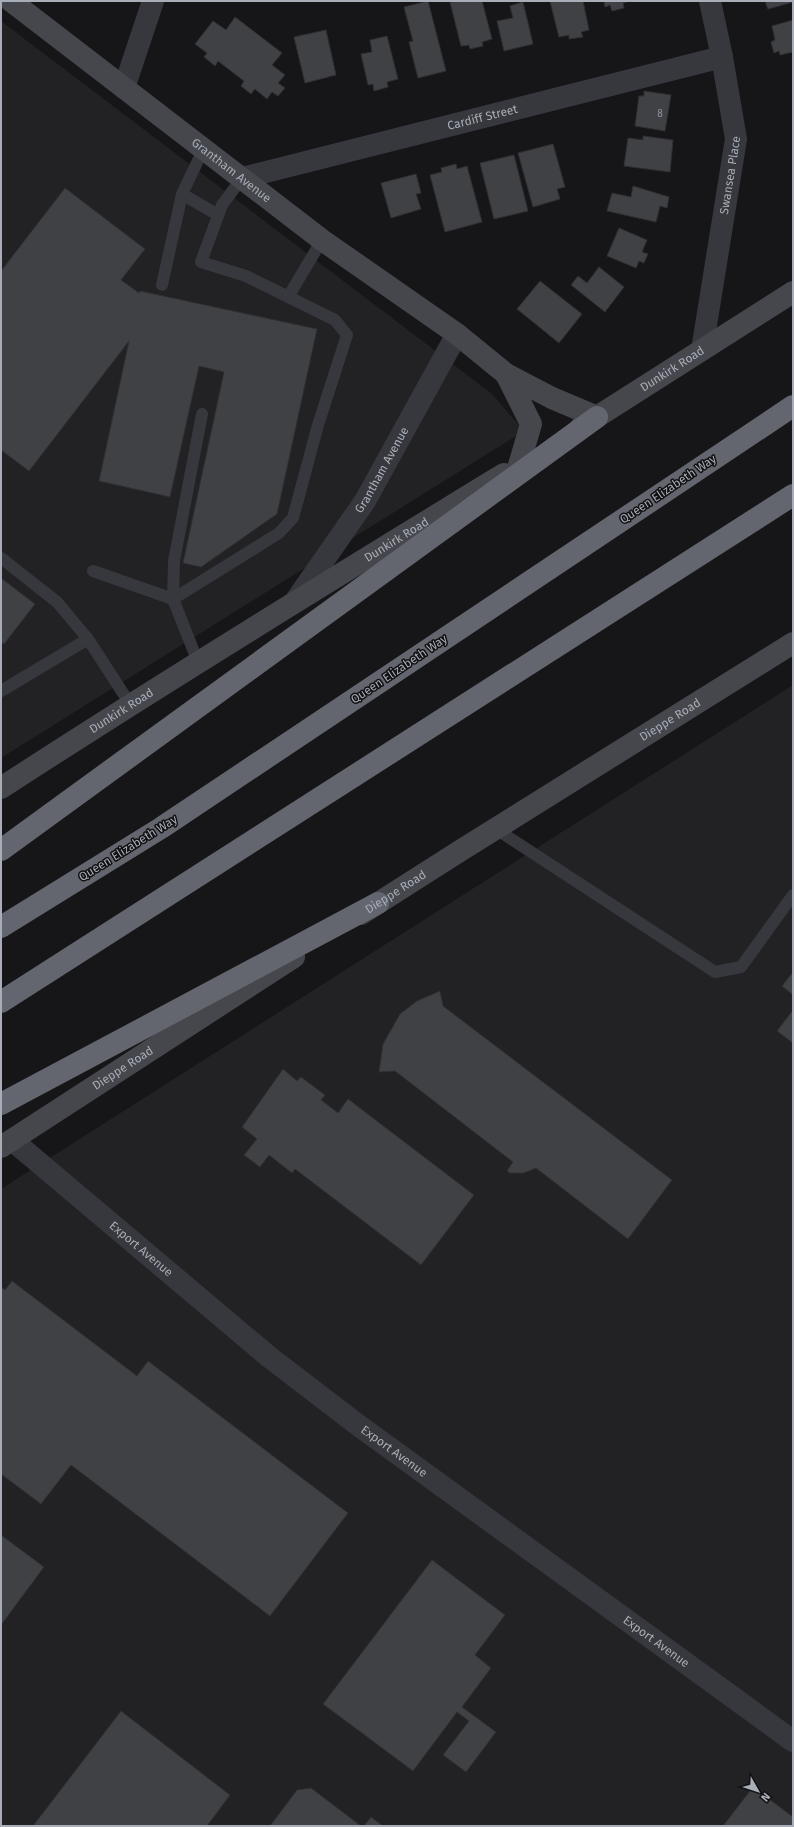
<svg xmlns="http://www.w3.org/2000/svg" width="794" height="1827" font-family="'Fira Sans',sans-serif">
<rect width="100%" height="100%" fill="#161618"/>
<path fill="#222225" d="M1,21l490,372 33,38 -523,327z
M793,685v1141h-792v-637z"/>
<path fill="#404145" stroke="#303034" d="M428,1l18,70 -28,7 -9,-36 4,-1 -9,-34z
M455,1h27l10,38 -10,3 1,4 -13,3 -1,-4 -8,1 -11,-44z
M550,1h33l6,29 -8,2 2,5 -14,2v-4l-10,2z
M604,1h26l-7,2 1,5 -12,3 -2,-6 -5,2z
M765,1h28v1l-25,7z
M523,2l10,42 -29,7 -7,-30 16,-3 -3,-12z
M235,17l47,36 -10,12 13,10 -7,8 7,5 -7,8 -6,-4 -5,7 -12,-10 -4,5 -10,-8 3,-5 -26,-20 -3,5 -11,-9 3,-4 -12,-9 18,-23 13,9z
M793,20v32l-13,3 -1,-4 -5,2 -3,-11 4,-2 -3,-14z
M326,30l10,45 -31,8 -11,-46z
M387,36l11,43 -11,3 1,5 -14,4 -1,-7 -5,1 -7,-31 11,-2 -2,-12z
M644,91l27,4 -6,36 -30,-5 4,-30h5z
M643,136l30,4 -3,32 -46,-6 4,-28 15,2z
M553,144l12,43 -8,2 3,10 -27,8 -15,-54z
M514,155l14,56 -34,8 -14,-56z
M456,164l1,5 10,-3 15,56 -37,10 -15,-57 12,-3 -1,-4z
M416,174l5,19 -5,1 5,15 -30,9 -10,-35z
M633,186l36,11 -2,11 -7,-2 -4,16 -49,-11 5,-18 19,4z
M65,188l80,61 -24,31 18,13 1,-2 177,38 -40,185 -76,53 -18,-4 41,-191 -25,-6 -29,131 -71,-16 30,-140 -100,130 -28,-21v-179z
M619,228l28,12 -5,12 6,2 -4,9 -5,-2 -3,7 -29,-12z
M599,267l25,20 -19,25 -34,-27 7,-9 9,7z
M540,281l42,33 -23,29 -42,-34z
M1,578l34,26 -31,40 -3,-2z
M793,972v23l-11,-9z
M440,991l3,15 229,174 -44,59 -92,-71 -12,5h-14l-3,-2 6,-9 -118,-91 -16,1 4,-28 17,-30 17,-13z
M793,1010v33l-16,-12z
M283,1069l14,12 4,-4 24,18 -4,5 17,13 10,-14 126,96 -53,70 -126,-96 -3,4 -23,-18 -9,12 -16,-12 13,-16 -15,-12z
M12,1281l125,95 11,-15 200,152 -78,103 -199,-151 -30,39 -40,-30v-187l4,3z
M1,1535l43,32 -43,58z
M432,1560l73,55 -30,40 16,13 -29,39 34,25 -30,40 -23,-17 26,-34 -12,-9 -44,59 -90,-67z
M121,1711l109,84 -23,31h-174z
M753,1787l40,30v9h-70z
M311,1788l50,38h-91l27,-36z
M371,1817l12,9h-19z"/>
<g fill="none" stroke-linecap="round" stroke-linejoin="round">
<path stroke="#37383d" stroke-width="12" d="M204,148l-22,46 36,21
M162,285l20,-91
M288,297l34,-57
M1,558l56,44 31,37 42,65
M93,571l80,28 1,-38 28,-147
M198,662l-25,-63 106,-66 14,-15 25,-93 29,-90 -12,-15 -89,-44 -45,-14 21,-57 20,-27
M1,691l87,-52
M496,829l219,143 26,-5 52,-72"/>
<g stroke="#37383d" stroke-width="22">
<path d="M124,88l29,-87"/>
<path id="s1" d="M242,178l480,-121"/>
<path id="s2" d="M702,350l34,-211 -14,-82 -12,-56"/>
<path id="s3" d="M296,600l69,-99 92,-167"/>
<path id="s4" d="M12,1140l256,216 90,69 435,316"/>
</g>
<g stroke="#45474d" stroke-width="22">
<path id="s5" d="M11,1l311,239 135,94 49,40 46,24 45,19"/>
<path d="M506,374l25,50 -12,41"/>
<path id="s6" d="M581,427l212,-135"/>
<path id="s7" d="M1,788c166,-108 334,-211 503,-314"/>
<path id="s8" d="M361,914l102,-65 330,-206"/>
<path id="s9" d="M1,1147l293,-190"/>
</g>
<path stroke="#63666e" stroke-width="22" d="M1,850l596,-433
M1,927l160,-99 632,-422
M1,1002l792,-507
M1,1104l377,-201"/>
</g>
<g text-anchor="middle" stroke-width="3" stroke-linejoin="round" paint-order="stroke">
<g font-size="10" fill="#8e929b">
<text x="660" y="117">8</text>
</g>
<g font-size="12" fill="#a8adb8" stroke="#111113">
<text dy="4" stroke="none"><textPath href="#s1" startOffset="248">Cardiff Street</textPath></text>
<text dy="4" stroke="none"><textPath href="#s5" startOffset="278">Grantham Avenue</textPath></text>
<text dy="4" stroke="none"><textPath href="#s2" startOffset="177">Swansea Place</textPath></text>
<text dy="4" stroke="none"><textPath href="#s6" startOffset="108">Dunkirk Road</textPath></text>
<text dy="4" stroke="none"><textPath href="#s3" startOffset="156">Grantham Avenue</textPath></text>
<text transform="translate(668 489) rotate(-34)" y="4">Queen Elizabeth Way</text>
<text dy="4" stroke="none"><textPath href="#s7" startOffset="467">Dunkirk Road</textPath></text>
<text transform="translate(399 669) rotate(-34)" y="4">Queen Elizabeth Way</text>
<text dy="4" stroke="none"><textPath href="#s7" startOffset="143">Dunkirk Road</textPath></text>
<text dy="4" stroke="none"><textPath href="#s8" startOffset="365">Dieppe Road</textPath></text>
<text transform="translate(128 848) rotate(-32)" y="4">Queen Elizabeth Way</text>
<text dy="4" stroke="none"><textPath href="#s8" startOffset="41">Dieppe Road</textPath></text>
<text dy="4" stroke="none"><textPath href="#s9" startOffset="145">Dieppe Road</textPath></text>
<text dy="4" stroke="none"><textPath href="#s4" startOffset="169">Export Avenue</textPath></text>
<text dy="4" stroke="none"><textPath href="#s4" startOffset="493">Export Avenue</textPath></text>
<text dy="4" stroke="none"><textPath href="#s4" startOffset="817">Export Avenue</textPath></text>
</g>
</g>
<rect width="794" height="1827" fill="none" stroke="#a8adb8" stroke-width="4"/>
<g transform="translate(758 1791) rotate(129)" stroke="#111113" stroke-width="3" paint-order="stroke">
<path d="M0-3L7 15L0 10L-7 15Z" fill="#a8adb8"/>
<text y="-6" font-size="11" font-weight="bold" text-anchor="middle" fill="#a8adb8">N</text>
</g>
</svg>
